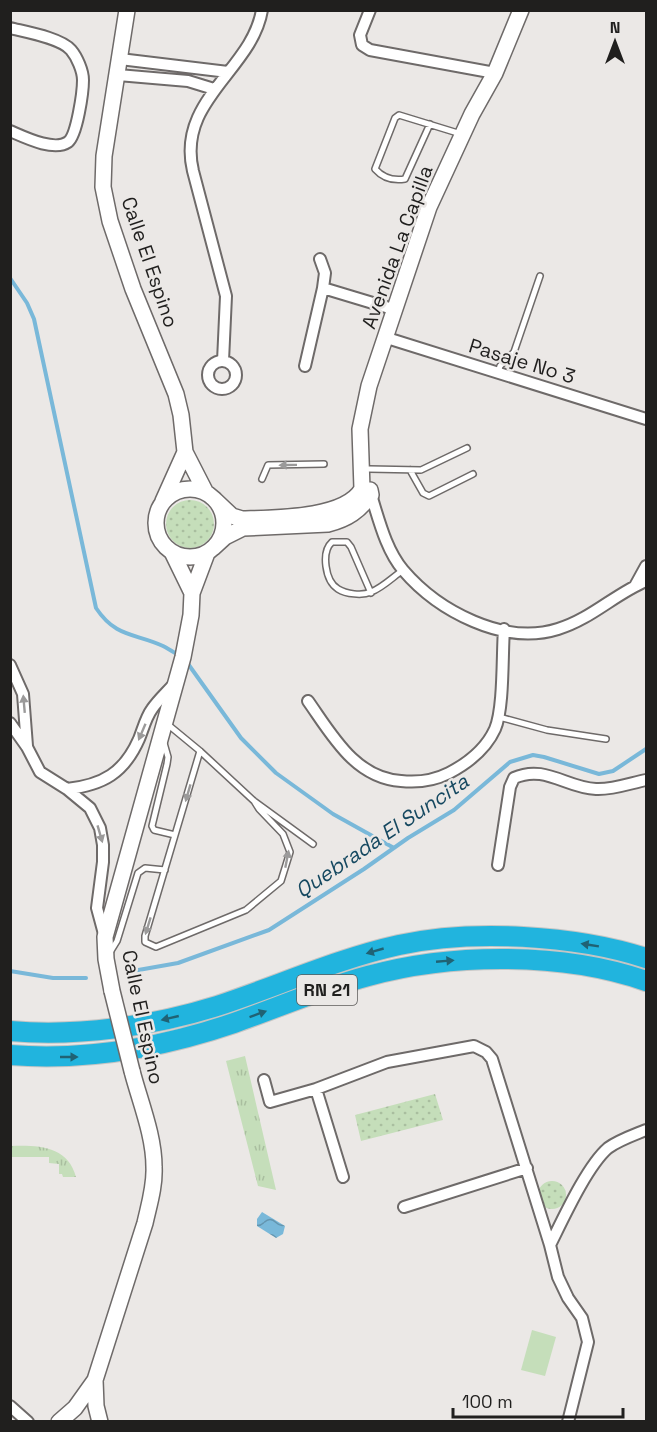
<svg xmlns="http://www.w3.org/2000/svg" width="657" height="1432" font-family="'Space Grotesk',sans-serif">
<defs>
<pattern id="grass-tufts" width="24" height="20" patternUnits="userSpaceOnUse" patternTransform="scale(1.5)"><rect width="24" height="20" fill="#c5deba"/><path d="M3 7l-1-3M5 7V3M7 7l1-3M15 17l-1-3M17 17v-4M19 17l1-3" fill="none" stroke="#a9be9f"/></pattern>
<pattern id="park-dots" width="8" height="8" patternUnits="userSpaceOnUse" patternTransform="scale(1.5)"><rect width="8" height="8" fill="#c5deba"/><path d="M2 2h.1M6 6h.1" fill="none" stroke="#a9be9f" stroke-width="1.8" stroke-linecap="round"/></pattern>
<pattern id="water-waves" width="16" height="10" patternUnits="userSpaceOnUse" patternTransform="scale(1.5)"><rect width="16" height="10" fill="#79b8d9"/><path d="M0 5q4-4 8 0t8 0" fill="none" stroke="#6395af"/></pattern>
</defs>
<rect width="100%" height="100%" fill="#ebe8e6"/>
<path fill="url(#grass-tufts)" d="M245,1056l31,134 -18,-4 -32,-125z
M11,1146c27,-1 57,0 65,31h-13l-1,-3h-3v-10l-10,-1v-6h-38z"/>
<path fill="url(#park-dots)" d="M166 524a24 24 0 1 1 48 0a24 24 0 1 1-48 0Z
M435,1094l8,26 -82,21 -6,-26z
M538 1195a14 14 0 1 1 28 0a14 14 0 1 1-28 0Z"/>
<path fill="#c5deba" d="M532,1330l24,7 -11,39 -24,-6z"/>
<path fill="url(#water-waves)" d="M262,1212l23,14 -2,8 -7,4 -19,-12v-7z"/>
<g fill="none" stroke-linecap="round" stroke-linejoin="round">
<path stroke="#79b8d9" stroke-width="4" d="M10,278l17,25 7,16 62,289c20,30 39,25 67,38 6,3 12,7 17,10
M186,661l55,77 35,35 57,41 61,34
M10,971l43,7h33
M127,972l51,-9 91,-33 95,-61 44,-31 46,-28 56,-48 23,-7 11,2 55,17 14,-3 33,-22"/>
<defs>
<path id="lane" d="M430,124l-25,55c-12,2 -22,-1 -30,-10l20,-51 4,-3 62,19
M498,373l2,-7 14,-14 26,-76
M369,469l52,1 46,-22
M410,470l13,23 6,3 44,-22
M262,479l6,-14 56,-1
M371,593l-20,-46 -4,-5h-15c-11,10 -7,39 6,47 8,5 24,7 33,3 11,-4 22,-15 32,-22
M499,717l48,13 59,9
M166,723l34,28 54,50 59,43
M164,743l4,14 -1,7 -15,62 2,4 21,5
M200,751l-55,185v6l11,5 90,-37 35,-29 9,-29 -7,-18 -24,-25 -5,-8
M109,954l8,-13 21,-68 7,-5 20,2"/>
<path id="street" d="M370,10l-10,25 2,10 8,5 125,23
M10,28c16,4 51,10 61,22 6,7 12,21 12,30 0,12 -6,55 -15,62 -14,10 -44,-5 -58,-11
M120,59l108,13
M118,75l70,6 26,8
M323,288l73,22
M387,338l259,81
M223,361l3,-65 -33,-125c-17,-71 59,-101 69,-161
M208 375a14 14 0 1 1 28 0a14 14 0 1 1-28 0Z
M305,366l18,-78 2,-15 -5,-14
M371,495c8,25 15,55 32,75 35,41 101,76 155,59 33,-10 57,-35 88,-48
M635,586l11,-20
M10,665l13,29 4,52
M308,701c24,34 47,77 93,80 18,2 32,0 48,-8 19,-10 37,-24 46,-44 9,-21 7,-74 9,-100
M10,723l17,24 13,25 27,17 23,19 10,20 3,17v17l-6,46 7,26
M67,789c36,-4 57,-16 72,-50 4,-10 7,-22 13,-30 6,-9 15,-17 22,-25
M498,865l12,-78 4,-9c31,-14 52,10 82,11 16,1 35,-6 50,-9
M264,1080l6,22 46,-13 71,-27 87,-16 12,6 6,7 58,186c13,-26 37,-79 58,-97 11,-8 26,-13 38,-18
M316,1089l27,88
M404,1207l123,-39
M550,1245l8,32 10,21 14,20 6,24 -20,80
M10,1406l18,16"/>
<path id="secondary" d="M127,10l-23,146 -1,31 7,34 23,68 43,105 5,21 4,37 21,41
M156 523a34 34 0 1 1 68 0a34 34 0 1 1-68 0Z
M215,500l17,16 10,3c32,-1 103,0 120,-30l-2,-60 9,-43 60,-179 43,-93 23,-41 26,-63
M163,501l22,-49
M213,548l12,-11 18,-9 85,-4c20,-5 31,-13 43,-29l-1,-5
M172,552l20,41
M112,991l-6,-32 -1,-22 78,-280 8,-42 1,-22 15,-40
M95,1380l1,26 4,16
M59,1422l16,-14 20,-28 50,-157c4,-18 10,-37 9,-56 0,-32 -14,-65 -22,-96"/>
<path id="highway" d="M10,1031c68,6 143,-5 207,-25 61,-20 119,-47 182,-61 73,-16 176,-10 247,13
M10,1055c78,6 151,-7 224,-32 45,-16 89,-35 134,-47 84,-23 195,-24 278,5"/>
</defs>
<use href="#lane" stroke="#6e6a69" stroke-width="8"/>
<use href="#street" stroke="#6e6a69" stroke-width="14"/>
<use href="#secondary" stroke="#6e6a69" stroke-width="18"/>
<use href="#highway" stroke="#c5c5c4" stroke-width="22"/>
<use href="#lane" stroke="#fff" stroke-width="5"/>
<use href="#street" stroke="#fff" stroke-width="10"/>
<use href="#secondary" stroke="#fff" stroke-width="15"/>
<use href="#highway" stroke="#21b4de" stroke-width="20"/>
<defs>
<path id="secondary-bridge" d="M112,991l20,80"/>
</defs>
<use href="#secondary-bridge" stroke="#6e6a69" stroke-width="18" stroke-linecap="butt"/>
<use href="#secondary-bridge" stroke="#fff" stroke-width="15"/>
</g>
<defs><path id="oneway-solid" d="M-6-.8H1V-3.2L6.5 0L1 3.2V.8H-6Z" transform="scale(1.5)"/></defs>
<g fill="#9b9a9a">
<use href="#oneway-solid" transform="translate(288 465) rotate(179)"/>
<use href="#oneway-solid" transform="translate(24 704) rotate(-95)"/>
<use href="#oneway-solid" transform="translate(142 732) rotate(113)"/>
<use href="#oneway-solid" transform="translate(188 793) rotate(106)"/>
<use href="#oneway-solid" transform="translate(100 834) rotate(74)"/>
<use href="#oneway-solid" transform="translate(287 859) rotate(-79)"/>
<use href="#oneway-solid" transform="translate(148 926) rotate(107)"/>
</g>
<g fill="#206274">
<use href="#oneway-solid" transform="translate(590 945) rotate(-171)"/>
<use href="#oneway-solid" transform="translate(375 951) rotate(164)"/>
<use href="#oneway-solid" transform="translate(445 961) rotate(-5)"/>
<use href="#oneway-solid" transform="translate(258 1014) rotate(-20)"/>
<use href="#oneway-solid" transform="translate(170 1018) rotate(167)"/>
<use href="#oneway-solid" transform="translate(69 1057)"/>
</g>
<g text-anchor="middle" stroke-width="5" stroke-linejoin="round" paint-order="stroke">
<rect fill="#ebe8e6" stroke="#5d5b5a" stroke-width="1.5" x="297" y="975" width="60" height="30" rx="4.5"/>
<g font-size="18" font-weight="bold" fill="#201f1e">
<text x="327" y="996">RN 21</text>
</g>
<g font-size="20" fill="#201f1e" stroke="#ebe8e6">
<text transform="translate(397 247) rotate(-70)" y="7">Avenida La Capilla</text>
<text transform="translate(150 262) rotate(71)" y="7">Calle El Espino</text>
<text transform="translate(522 361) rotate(17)" y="7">Pasaje No 3</text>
<text transform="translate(143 1017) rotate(78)" y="7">Calle El Espino</text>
</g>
<g font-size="21" font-style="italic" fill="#154860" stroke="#ebe8e6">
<text transform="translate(382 836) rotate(-34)" y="7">Quebrada El Suncita</text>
</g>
</g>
<rect width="657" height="1432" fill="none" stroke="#201f1e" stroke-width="24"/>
<g transform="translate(615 42)" stroke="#ebe8e6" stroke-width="4.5" paint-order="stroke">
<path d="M0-4.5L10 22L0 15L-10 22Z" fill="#201f1e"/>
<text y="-9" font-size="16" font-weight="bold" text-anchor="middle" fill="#201f1e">N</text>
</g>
<path d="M453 1408v9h170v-9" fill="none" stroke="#201f1e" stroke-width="3"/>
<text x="462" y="1408" font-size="18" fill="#201f1e" stroke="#ebe8e6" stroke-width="4.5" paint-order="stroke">100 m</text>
</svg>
